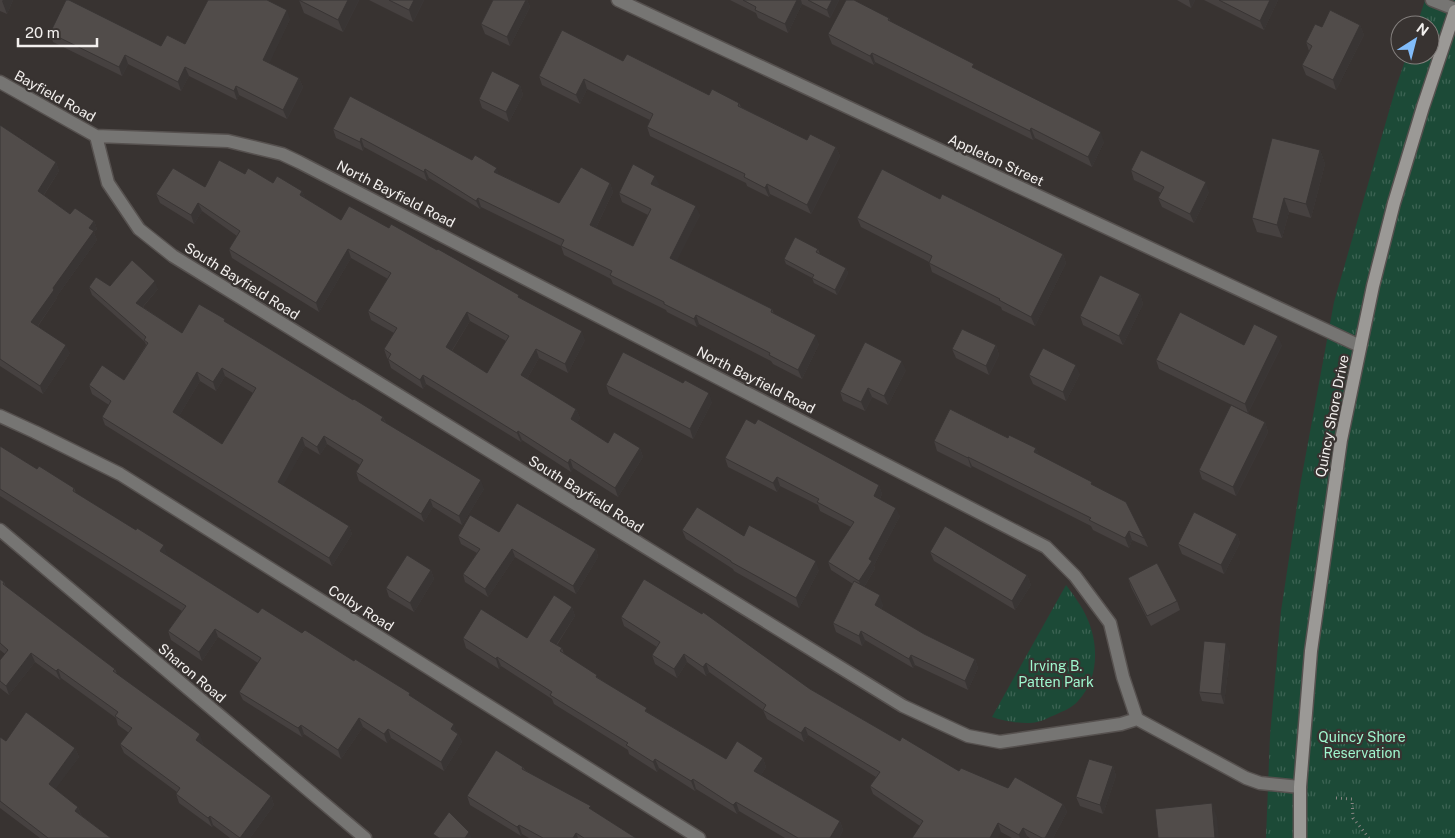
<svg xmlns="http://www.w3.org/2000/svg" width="1455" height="838" font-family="'Public Sans',sans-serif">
<defs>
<pattern id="park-tufts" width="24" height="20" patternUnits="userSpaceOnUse" patternTransform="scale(1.25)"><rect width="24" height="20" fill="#1c4a37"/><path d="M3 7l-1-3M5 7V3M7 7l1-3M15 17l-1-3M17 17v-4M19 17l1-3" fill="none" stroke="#3d6454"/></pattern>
</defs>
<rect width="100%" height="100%" fill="#383331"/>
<path fill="url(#park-tufts)" d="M1425,0h30v838h-189l4,-102 11,-125 19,-125 34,-184 62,-215 11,-32h23v-30h-13z
M1066,585c8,11 16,21 21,33 12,26 12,61 -9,83 -6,7 -15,10 -23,14 -6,2 -12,6 -18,7 -12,3 -34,-1 -45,-5z"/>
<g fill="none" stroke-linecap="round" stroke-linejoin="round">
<defs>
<path id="street" d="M618,0l742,346
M1432,0l23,9
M0,82l96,54 132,5 54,13 17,8 747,385 29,29 35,47 13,54 14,42 109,59 14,5 40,4
M96,136l12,47 31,46 34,27 730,450 65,30 32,6 121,-18 16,-5
M0,416l35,16 85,42 579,364
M0,530l365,308"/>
<path id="secondary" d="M1300,838v-51l11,-136 30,-211 32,-154 21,-83 29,-96 32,-96"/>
</defs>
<use href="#street" stroke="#56514f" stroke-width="15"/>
<use href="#secondary" stroke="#56514f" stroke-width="15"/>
<path stroke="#898583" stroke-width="3" stroke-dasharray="1 4" stroke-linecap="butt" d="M1336,798l16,1 1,19 16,20"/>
<use href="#street" stroke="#767573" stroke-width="12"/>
<use href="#secondary" stroke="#9b9996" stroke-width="12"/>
</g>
<path fill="#464140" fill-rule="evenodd" d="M0,0h13l-6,14 -7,-3z
M299,0h60l-16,32 -39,-19z
M369,0h55l-11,22z
M493,0h34l3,7 -20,39 -25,-12 -4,-10z
M730,0h109l-9,18 -28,-14 -14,29 -30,-15 -2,-5z
M1177,0h18l-4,8z
M1204,0h74l-14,30z
M889,18l2,4 213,120 -12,25 -57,-29 -2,2 -158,-78 -1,3 -42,-21 -4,-10z
M290,19l-21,44 30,15 4,9 -16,32 -48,-24 -2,5 -48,-24 -8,15 -53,-27 -6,12 -69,-34 -3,-9 111,13 24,-2z
M1360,25l4,10 -28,55 -30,-15 -4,-10 7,-14 -3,-9 16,-15z
M623,61l86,34 30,8 2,4 66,33 29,7 4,9 -29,58 -41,-20 -1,3 -22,-11 -1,-3 -96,-47 -3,-9 3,-7 -63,-31 -7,15 -38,-19 -3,-9z
M520,85l3,10 -14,27 -27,-14 -3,-9z
M0,125l56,37 3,9 -15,24 26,19 24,7 3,8 -3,4 3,7 -40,56v2l-19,28 32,27 -27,41 -43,-28z
M333,129l166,45 60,29 51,-20 3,9 -17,36 37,18 15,-31 -26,-13 -3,-9 40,-9 -2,3 43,28 -24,46 96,48 2,5 45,30 -17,35 -29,-15 -2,-3 -72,-37 -2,3 -30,-15 -1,-2 -53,-26 -2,-5 -47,-24 -3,-9 -80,-39 -1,2 -51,-31 -2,3 -63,-34 -1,4 -27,-13z
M1320,150l5,14 -14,54 -22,-6 -7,26 -25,-6 -5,-14z
M1131,170l78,22 -15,31 -32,-16 -4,-9 3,-5 -27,-13z
M245,174l57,17 3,7 36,22 48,8 131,70 65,42 -17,33 -29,-15 -12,21 49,30 4,9 -3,5 31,20 32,5 3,9 -25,40 -45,-29 -2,4 -49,-32 -1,2 -95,-58 -3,5 -32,-21 -3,-9 -1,-1 -3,-9 10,-16 -23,-13 -3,-9 20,-32 -37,-21 -32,54 -87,-54 -3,-9 8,-13 -35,-25 -8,13 -34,-21 -4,-9 49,-7zM470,321l36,20 -19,32 -35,-22z
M940,199l123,55 3,9 -31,63 -33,-16 -1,-3 -69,-35 -3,-10 -68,-35 -4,-9z
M818,249l2,5 26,14 2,5 -11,22 -23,-12 -2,-5 -26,-14 -2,-5z
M110,286l48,3 -15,18 39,26 44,-10 127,77 30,17 3,6 98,66 -22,36 -29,-18 -9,15 -65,-41 -3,-9 4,-7 -33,-21 -7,11 -15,-9 -22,39 66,41 3,8 -20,32 -227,-141 -3,-8 7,-12 -17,-11 -3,-9 35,-5 22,-35 -1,-3 -53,-47 -3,-8zM225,376l28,17 -31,51 -43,-28 21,-35 16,10z
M1140,294l3,10 -20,41 -40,-20 -3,-9z
M996,345l3,10 -10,20 -33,-17 -4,-9z
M1244,345h38l-34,68 -89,-44 -3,-9z
M906,370l-18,35 -16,-8 -7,14 -22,-10 -3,-9z
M1080,374l-14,27 -33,-17 -4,-9z
M606,385l106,17 -19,37 -84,-45z
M1265,422l3,10 -32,64 -34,-17 -3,-9z
M755,424l124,61 3,9 -2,5 20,17 -26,49 1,4 -11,18 19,18 -2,4 43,25 51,25 3,9 -10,22 -53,-25 -2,3 -48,-28 -3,6 -26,-14 -3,-9 20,-39 -22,-14 -3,-8 23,-35 -31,-16 -2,-6 -38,-19 -3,6 -49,-25 -3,-9z
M1008,438l28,10 3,7 55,31 50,52 4,9 -16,-7 -3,8 -36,-18 -2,-4 -119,-60 -1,2 -34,-17 -3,-10z
M0,446l37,23 37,19 2,5 91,61 -1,1 92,58 44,20 52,28 58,36 45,35 5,10 -18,29 -53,-33 -4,5 -24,-16 -22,32 -37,-25 -2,3 -59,-37 -4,-8 19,-29 -40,-26 -16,24 -31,-21 -3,-9 14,-20 -182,-115z
M682,530l62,6 75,34 -20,38 -65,-37 -1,-2 -47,-30z
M499,532l97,17 2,8 -22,37 -61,-37 -27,40 -23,-15 -2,-8 14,-21 -16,-9 -3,-8z
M1237,534l3,9 -16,31 -42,-20 -4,-10z
M930,552l97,23 4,10 -16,25 -81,-49z
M431,570l3,9 -20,33 -25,-15 -3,-9z
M1128,578l49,23 3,9 -29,16 -20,-39z
M0,579l4,3 2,5 109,82 2,5 86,69 -1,2 69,51 3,9 -24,33h-20l-17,-13 -1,2 -33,-24 -3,-9 1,-2 -53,-39 -4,-9 9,-11 -11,-8 -2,-7 -55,-40 -1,2 -25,-18 -26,33 -9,-7v-28l5,-6 -5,-4z
M572,607l3,9 -18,29 5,3 2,6 85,59 77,46 37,-1 3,9 -5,8 79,46 3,9 -4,8h-54l-46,-27 -2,3 -41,-25 -1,2 -36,-23 -2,4 -28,-18 -1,-4 -74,-46 -2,-5 -51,-33 -2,3 -33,-21 -3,-10h64z
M621,617l189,72 90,52 59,30 49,17 55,16 4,8 -14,26h-23l-3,-2 -1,2h-14l-11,-6 -81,-6 -47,-32 -3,-8 6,-9 -68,-42 -4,7 -37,-23 -4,-9 -54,-38 -3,4 -19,-14 -10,16 -22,-14 -3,-9 5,-8 -33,-21z
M1230,653l-6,51 -22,-3 -3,-9z
M0,737l6,4 69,7 4,9 -24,32 23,18 3,8 30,23h-71l-40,-30z
M1113,766l3,10 -13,38 -23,-8 -4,-9z
M523,767l2,3 67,40 44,28h-107l-7,-4 -1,2 -51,-31 -3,-9z"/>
<path fill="#393534" d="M3,0h10l-6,14 -5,-13z
M348,0h11l-16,32 -5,-12z
M414,0h10l-11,22 -4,-12z
M526,0h1l3,7 -20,39 -3,-9z
M797,0h4l1,4 -14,29 -3,-9z
M832,0h7l-9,18 -3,-8z
M1189,0h6l-4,8z
M1270,0h8l-14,30 -4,-9z
M287,10l3,9 -23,50 -4,-9z
M1360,25l4,10 -28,55 -3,-10z
M872,53l3,9 -1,3 -4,-9z
M125,55l3,9 -6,12 -3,-9z
M185,67l4,9 -8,15 -3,-9z
M299,78l4,9 -16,32 -4,-9z
M584,79l3,10 -7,15 -4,-9z
M520,85l3,10 -14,27 -3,-10z
M236,86l3,9 -2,5 -3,-9z
M1031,128l4,10 -2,2 -3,-9z
M1101,132l3,10 -12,25 -4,-10z
M361,138l3,9 -1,4 -3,-9z
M836,147l4,9 -29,58 -4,-9z
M1320,150l5,14 -14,54 -5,-14z
M56,162l3,9 -18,28 -3,-8z
M497,168l3,9 -6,-5z
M425,169l4,9 -2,3 -3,-9z
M655,176l4,8 -5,9 -3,-9z
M1206,182l3,10 -15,31 -4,-9z
M610,183l3,9 -20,42 -3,-9z
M767,184l3,10 -1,3 -4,-9z
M302,191l4,9 -6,-5z
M478,198l3,9 -1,2 -4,-8z
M1284,198l5,14 -7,26 -5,-13z
M198,203l4,8 -8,13 -3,-9z
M696,206l4,9 -26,52 -4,-9z
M94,221l3,8 -3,4 3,7 -40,56v2l-23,33 -3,-9 22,-34 36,-60z
M348,249l3,9 -32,54 -3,-9z
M1063,254l3,9 -31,63 -4,-9z
M846,268l2,5 -11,22 -2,-5z
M155,281l3,8 -19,22 -3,-8z
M1140,294l3,10 -20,41 -4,-9z
M467,312l3,9 -21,34 -3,-8z
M696,315l3,9 -2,3 -3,-8z
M582,331l3,9 -17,33 -3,-9z
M816,335l3,9 -17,35 -4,-9z
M1278,336l4,9 -34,68 -3,-9z
M66,345l4,8 -27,41 -3,-8z
M996,345l3,10 -10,20 -3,-9z
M536,349l3,9 -15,26 -3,-9z
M902,361l4,9 -18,35 -4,-9z
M1076,365l4,9 -14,27 -3,-9z
M222,368l3,8 -9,15 -3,-9z
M197,372l3,9 -24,40 -3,-9z
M423,375l3,9 -3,5 -3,-9z
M868,388l4,9 -7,14 -4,-9z
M709,393l3,9 -19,37 -3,-10z
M576,409l4,9 -6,10 -3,-9z
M383,417l3,8 -5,-5z
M1265,422l3,10 -32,64 -3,-9z
M518,431l4,9 -1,2 -4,-9z
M324,436l3,8 -7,11 -3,-8z
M302,437l3,9 -24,44 -3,-8z
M640,448l3,9 -25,40 -3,-9z
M1036,448l4,9 -6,-5z
M968,457l4,9 -1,2 -3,-10z
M570,459l3,9 -2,4 -3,-9z
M777,477l3,9 -3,6 -4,-9z
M481,480l3,9 -22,36 -3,-9z
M879,485l3,9 -5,11 -3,-9z
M430,499l3,8 -9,15 -3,-8z
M896,508l4,8 -26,49 1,4 -13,21 -3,-9 10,-22z
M349,526l3,8 -20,32 -3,-8z
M1129,531l3,9 -3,8 -4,-10z
M1237,534l3,9 -16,31 -3,-9z
M164,545l3,9 -4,6 -3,-9z
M512,549l3,8 -27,40 -3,-8z
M596,549l2,8 -22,37 -3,-8z
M816,561l3,9 -20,38 -3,-10z
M431,570l3,9 -20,33 -4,-9z
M1027,575l4,10 -16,25 -3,-9z
M880,595l3,10 -5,10 -3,-10z
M572,607l3,9 -22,34 -3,-9z
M215,629l3,8 -16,24 -3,-9z
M861,631l4,9 -3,6 -3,-10z
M1226,643l4,10 -6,51 -3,-10z
M31,653l4,9 -26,33 -3,-9z
M684,654l3,8 -10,16 -3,-9z
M911,655l4,10 -2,3 -4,-9z
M497,657l4,9 -2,3 -3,-10z
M975,659l3,9 -10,22 -3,-9z
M706,663l3,9 -3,4 -3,-9z
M58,669l3,9 -1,2 -4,-9z
M359,718l4,9 -22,32 -3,-9z
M454,724l3,8 -3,5 -3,-8z
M301,725l3,9 -2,3 -4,-9z
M805,727l3,8 -4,7 -3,-9z
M388,729l3,9 -4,5 -3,-9z
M200,734l3,9 -4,6 -3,-9z
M458,734l4,8 -18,29 -3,-9z
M75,748l4,9 -27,37 -3,-10z
M763,758l3,9 -8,13 -4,-9z
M655,759l4,9 -2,4 -4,-10z
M1113,766l3,10 -13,38 -3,-9z
M693,779l3,10 -1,2 -4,-10z
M271,796l3,9 -24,33h-10z
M736,802l3,9 -2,3 -4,-9z
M1212,803l5,14 2,21h-4z
M1063,804l4,8 -14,26h-8z
M78,807l3,9 -6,-5z
M210,816l3,9 -1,2 -4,-9z
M840,821l3,9 -4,8h-9z
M998,823l3,9 -3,6h-8z
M519,825l3,9 -1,2 -4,-9z
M1023,828l4,8 -1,2h-6l-1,-3z
M469,832l3,6h-7z
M576,833l2,5h-5z"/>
<path fill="#514c4a" stroke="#393534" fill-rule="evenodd" d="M66,0h3l92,46 6,-11 18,9 23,-44h59l20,10 -24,50 36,18 -16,32 -47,-24 -2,5 -49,-24 -7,15 -53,-27 -6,12 -69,-34z
M299,0h49l-10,20z
M389,0h25l-5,10z
M493,0h33l-19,37 -26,-13z
M743,0h54l-12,24 -30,-14 1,-3z
M808,0h24l-5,10z
M846,0h8l35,18 -1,2 86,44 -2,3 129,65 -13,25 -57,-29 -1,3 -158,-78 -2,3 -42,-22z
M1219,0h51l-10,21z
M1330,10l30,15 -27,55 -31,-15 10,-19 -6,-4 9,-18 7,3z
M562,30l61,31 4,-7 82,41 3,-6 27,14 -1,3 69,34 3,-6 26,13 -29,58 -40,-21 -2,4 -21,-11 1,-3 -98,-47 6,-13 -69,-35 -8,16 -37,-19z
M492,71l28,14 -14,27 -27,-13z
M350,96l122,64 3,-5 22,13 -3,4 65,31 22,-36 29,16 -20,42 43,21 18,-37 -32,-16 14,-29 22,12 -4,8 45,22 -26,52 102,51 -1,3 45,23 -18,35 -29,-15 1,-2 -74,-38 -2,4 -30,-15v-2l-54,-27 2,-4 -51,-25 3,-6 -86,-42 -2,3 -51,-32 -1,3 -63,-34 -1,4 -27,-13z
M0,125l56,37 -18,29 32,23 5,-6 19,13 -5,7 5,3 -41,57 1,2 -23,32 35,23 -26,41 -40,-27z
M1272,138l48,12 -14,54 -22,-6 -7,27 -25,-7z
M1141,150l65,32 -16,32 -32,-16 6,-11 -33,-17z
M219,160l26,14 3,-6 25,15 4,-7 25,15 -2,4 41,25 8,-14 40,22 2,-4 46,26 1,-1 81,46 -1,2 64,34 -17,33 -29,-15 -15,26 55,34 -5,10 37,24 6,-11 26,16 -25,40 -45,-29 -2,4 -50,-32 -1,2 -94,-58 -3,5 -32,-21 3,-5 -7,-5 13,-21 -29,-17 23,-38 -43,-24 -32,54 -87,-54 11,-18 -42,-28 -7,12 -35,-21 17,-26 32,19zM467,312l42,24 -22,37 -41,-26z
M882,169l58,30 2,-5 121,60 -32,63 -32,-17 1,-1 -71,-36 3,-7 -75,-38z
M795,237l23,12 -2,3 30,16 -11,22 -23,-12 2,-3 -30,-16z
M132,260l23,21 -19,22 46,30 17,-29 26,15 -1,2 129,79 1,-1 29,18 -2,3 100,60 -22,36 -29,-17 -9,15 -65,-42 7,-12 -39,-24 -7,11 -15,-10 -24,45 71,44 -20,32 -227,-141 9,-16 -22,-16 13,-20 22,15 24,-37 -4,-3 2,-3 -57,-50 7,-10 14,9zM222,368l34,20 -34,56 -49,-32 24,-40 16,10z
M1100,275l40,19 -21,42 -39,-20z
M1180,312l64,33 10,-21 24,12 -33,68 -89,-44z
M962,329l34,16 -10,21 -34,-17z
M865,342l37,19 -18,35 -16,-8 -7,14 -21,-10z
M1043,348l33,17 -13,27 -34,-17z
M623,352l60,31 2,-3 24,13 -19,36 -84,-44z
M1231,405l34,17 -32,65 -34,-17z
M950,409l58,29 1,-3 27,13 -2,4 58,30 -1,2 35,18 18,36 -15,-7 -4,7 -36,-18 2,-2 -123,-61v1l-34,-17z
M746,419l9,5 3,-5 121,66 -5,11 22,12 -27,51 3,2 -13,20 -31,-19 26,-40 -37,-20 2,-3 -42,-22 -4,6 -48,-25z
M0,446l37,23 2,-3 35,22 -1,3 63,39 1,-2 27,17 -4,6 98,62 4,-5 40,25 3,-3 49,31 1,-2 55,34 -1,2 45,29 -3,5 7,5 -17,28 -53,-33 -4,5 -25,-16 -21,32 -37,-25 -3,3 -59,-36 22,-34 -46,-29 -16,23 -31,-21 18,-25 -186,-117z
M517,503l79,46 -23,37 -61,-37 -27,40 -22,-15 17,-25 -22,-13 12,-21 29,17z
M697,507l47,29 5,-11 67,36 -20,37 -65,-36v-1l-49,-31z
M1194,512l43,22 -16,31 -43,-21z
M945,526l82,49 -15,26 -82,-49z
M407,555l24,15 -21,33 -24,-15z
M1157,563l20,38 -30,15 -19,-38z
M0,579l4,3 -1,2 112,85 -2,2 87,63 -4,6 75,56 -31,42 -30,-22 -2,2 -32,-24 4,-6 -60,-44 12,-16 -17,-12 3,-4 -60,-43 -2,2 -25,-18 -25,33 -6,-5v-21l8,-10 -8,-7z
M644,579l58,35 1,-2 107,77 90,52 2,-4 57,34 2,-3 47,20 7,-11 48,27 -18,34h-3l-19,-10 -4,7 -21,-12 -8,15h-78l11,-17 -53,-35 10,-14 -75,-45 -4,6 -38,-23 3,-5 -60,-42 -3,4 -19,-13 -10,15 -22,-14 8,-13 -39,-25z
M854,581l26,14 -5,10 49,29 51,25 -10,22 -54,-26 -2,4 -48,-28 -2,5 -26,-13z
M554,595l18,12 -22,34 12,7 -2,3 37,24 -1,2 51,31 -2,3 81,48 11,-18 26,17 -9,13 86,50 -10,17h-32l-62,-36 -3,3 -40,-26 -2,2 -36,-22 -2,3 -27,-17 2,-2 -78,-48 2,-3 -55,-35 -1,2 -33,-21 18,-29 46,29z
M1204,641l22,2 -5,51 -22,-2z
M26,712l49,36 -26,36 29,23 -3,4 36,27h-63l-48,-37v-64l6,4z
M496,750l27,17 -1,2 69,37 -2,2 47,30h-52l-8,-5 -3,5h-30l-24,-13 -2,2 -50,-31z
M1089,759l24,7 -13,39 -24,-8z
M1212,803l3,35h-57l-3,-29z
M449,812l20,20 -4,6h-26l-6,-4z"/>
<g text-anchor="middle" stroke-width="4.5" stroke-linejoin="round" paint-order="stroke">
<g font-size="14" fill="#f3f0ee" stroke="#383331">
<text transform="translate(55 96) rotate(29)" y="5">Bayfield Road</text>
<text transform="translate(996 160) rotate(25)" y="5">Appleton Street</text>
<text transform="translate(396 194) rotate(27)" y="5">North Bayfield Road</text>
<text transform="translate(242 281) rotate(32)" y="5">South Bayfield Road</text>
<text transform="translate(756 380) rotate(27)" y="5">North Bayfield Road</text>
<text transform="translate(1332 416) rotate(-79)" y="5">Quincy Shore Drive</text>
<text transform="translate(586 494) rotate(32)" y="5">South Bayfield Road</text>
<text transform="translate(361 608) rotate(32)" y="5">Colby Road</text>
<text transform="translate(192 673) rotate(40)" y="5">Sharon Road</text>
</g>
<g font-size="14" fill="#9ff6ce" stroke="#383331">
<text x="1056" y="671">Irving B.<tspan x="1056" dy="16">Patten Park</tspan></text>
<text x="1362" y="742">Quincy Shore<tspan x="1362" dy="16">Reservation</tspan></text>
</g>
</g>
<g transform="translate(1415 40) rotate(36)"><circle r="24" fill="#383331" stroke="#837f7d"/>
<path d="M0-4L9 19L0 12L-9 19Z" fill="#81bcfa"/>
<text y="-8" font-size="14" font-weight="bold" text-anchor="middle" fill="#f3f0ee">N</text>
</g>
<path d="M18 38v8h79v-8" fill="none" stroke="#f3f0ee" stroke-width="2.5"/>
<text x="25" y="38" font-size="15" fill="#f3f0ee" stroke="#383331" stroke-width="4" paint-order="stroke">20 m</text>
</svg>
